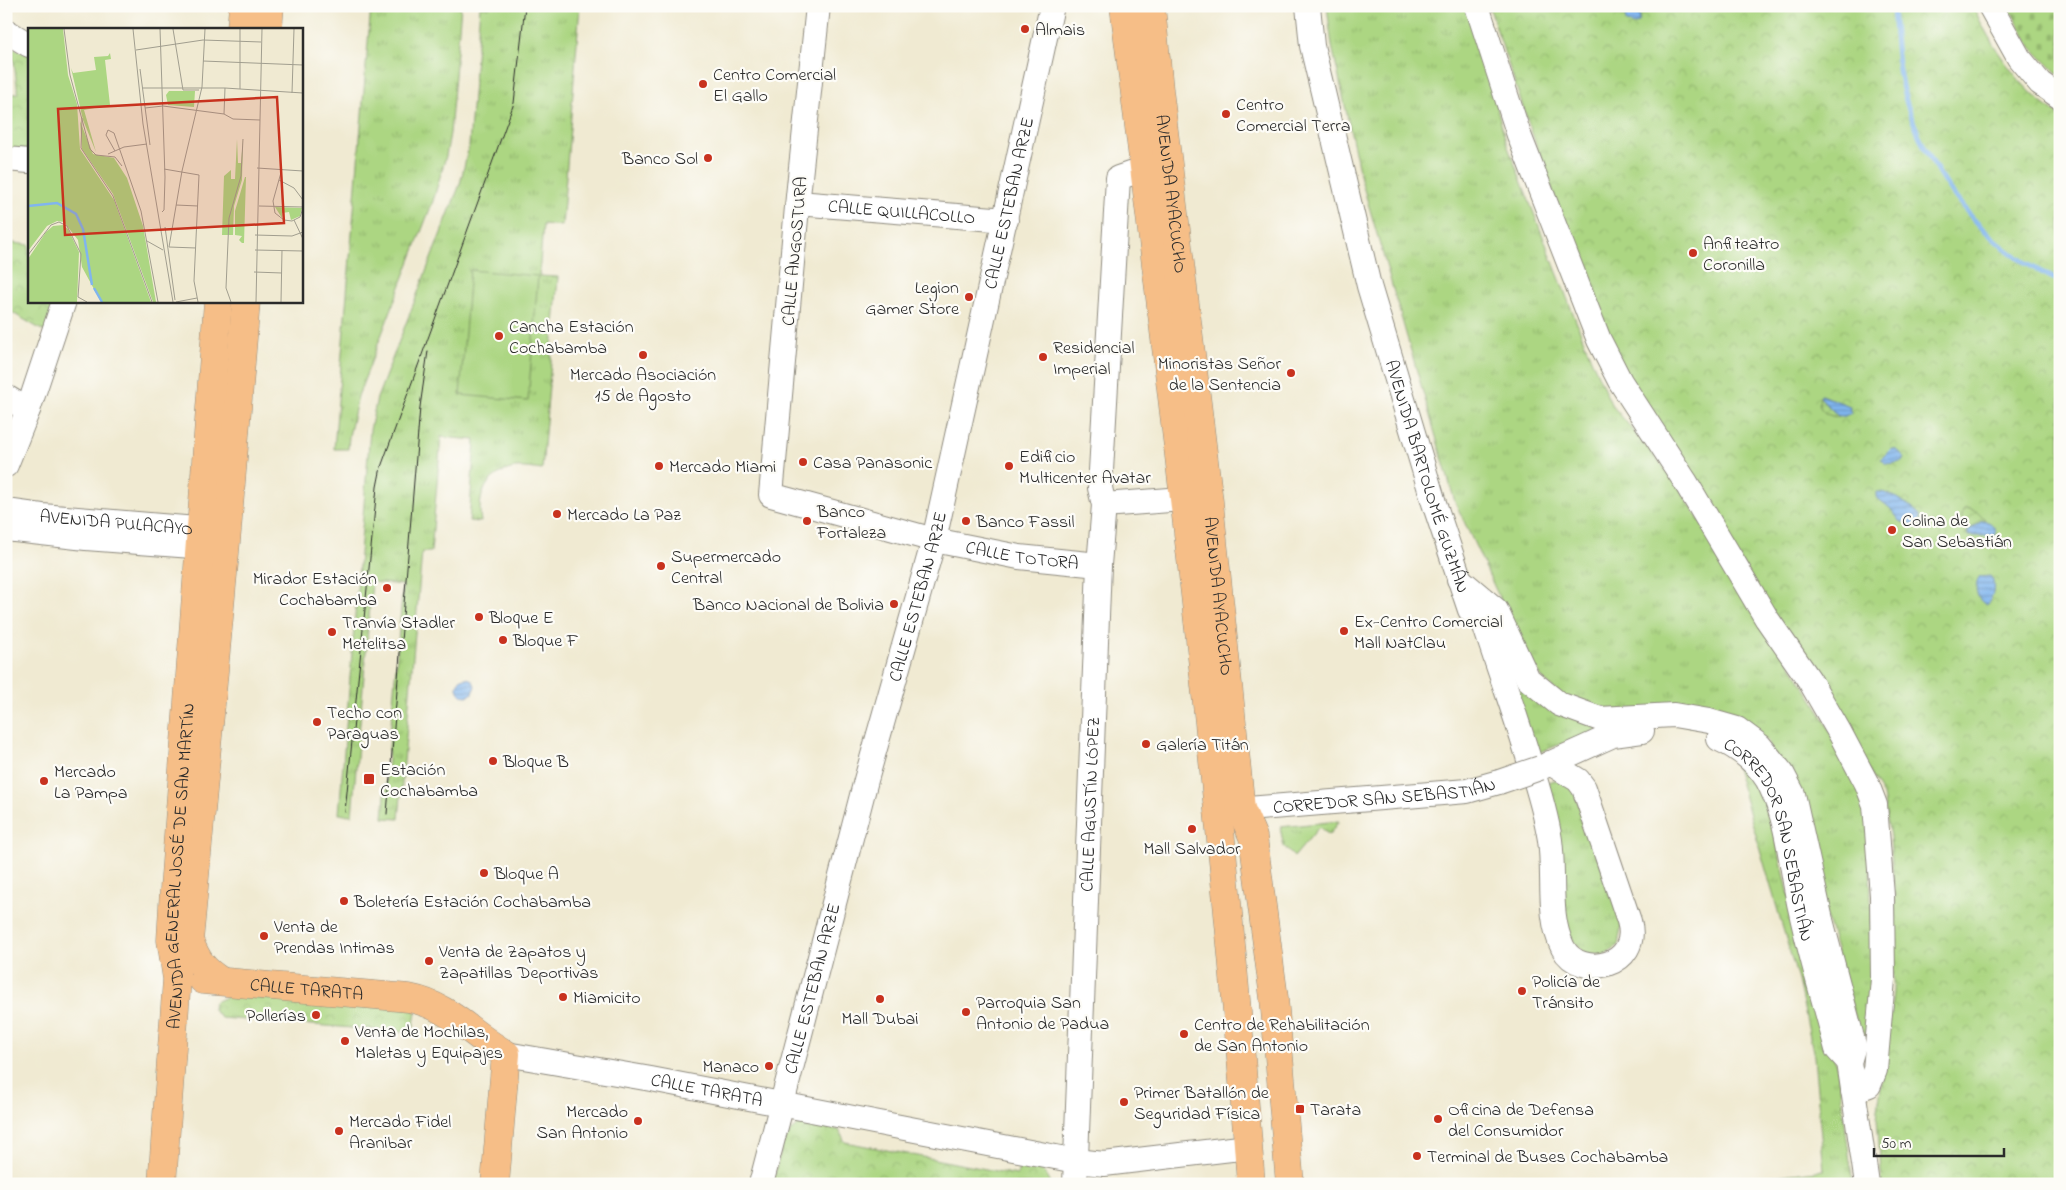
<svg xmlns="http://www.w3.org/2000/svg" width="2066" height="1190" font-family="'Indie Flower',sans-serif">
<defs>
<pattern id="grass-tufts" width="24" height="20" patternUnits="userSpaceOnUse" patternTransform="scale(1.25)"><rect width="24" height="20" fill="#acd682"/><path d="M3 7l-1-3M5 7V3M7 7l1-3M15 17l-1-3M17 17v-4M19 17l1-3" fill="none" stroke="#94b870"/></pattern>
<pattern id="cemetery-stones" width="16" height="16" patternUnits="userSpaceOnUse" patternTransform="scale(1.25)"><rect width="16" height="16" fill="#acd682"/><path d="M2 7V4a2 2 0 0 1 4 0v3zM10 15v-3a2 2 0 0 1 4 0v3z" fill="#94b870"/></pattern>
<pattern id="park-crowns" width="20" height="18" patternUnits="userSpaceOnUse" patternTransform="scale(1.25)"><rect width="20" height="18" fill="#acd682"/><path d="M2 6a3 3 0 1 1 6 0M12 15a3 3 0 1 1 6 0" fill="none" stroke="#94b870"/></pattern>
<pattern id="garden-furrows" width="10" height="10" patternUnits="userSpaceOnUse" patternTransform="scale(1.25)"><rect width="10" height="10" fill="#acd682"/><path d="M-1 1l2-2M0 10L10 0M9 11l2-2" fill="none" stroke="#94b870"/></pattern>
<pattern id="water-rules" width="6" height="5" patternUnits="userSpaceOnUse" patternTransform="scale(1.25)"><rect width="6" height="5" fill="#80b5ee"/><path d="M0 2.5h6" fill="none" stroke="#6993c1"/></pattern>
</defs>
<rect width="100%" height="100%" fill="#fdfcf7"/>
<filter id="ink" filterUnits="userSpaceOnUse"><feTurbulence type="fractalNoise" baseFrequency=".02" numOctaves="2"/><feDisplacementMap in="SourceGraphic" scale="10" xChannelSelector="R" yChannelSelector="G"/><feConvolveMatrix kernelMatrix="1 2 1 2 8 2 1 2 1" color-interpolation-filters="sRGB"/></filter>
<filter id="wash" filterUnits="userSpaceOnUse"><feTurbulence type="fractalNoise" baseFrequency=".0096" numOctaves="4" result="noise"/><feDisplacementMap in="SourceGraphic" scale="20" xChannelSelector="R" yChannelSelector="G"/><feGaussianBlur stdDeviation="1.12" result="paint"/><feColorMatrix in="noise" values="0 0 0 0 0 0 0 0 0 0 0 0 0 0 0 0 0 1.4 0 .05"/><feComposite in="paint" operator="in"/></filter>
<g filter="url(#wash)">
<rect width="100%" height="100%" fill="#f0ead2"/>
<path fill="url(#grass-tufts)" stroke="#6c8056" d="M371,6h90l-11,127 -4,23 -13,45 -75,195 -9,40 -1,13h-14z
M480,6h100l-18,220 -19,-2 -4,52 19,1 -16,193c-8,-1 -19,-3 -27,-2 -30,6 -38,28 -34,54l-12,-1 6,-81 -34,-3 -10,115h-9l-23,267 -16,-1 20,-233 -31,-3 -20,233 -13,-1 31,-384 7,-32 83,-214 9,-38z
M1327,6h143l36,136 85,217 20,45 61,73 145,229 45,86 7,37 4,138 -5,95 -39,-137 -62,-185 -136,-26 -67,-16 -22,-20 -21,-34 -66,-142 -94,-323 -29,-133z
M1494,623l28,61 81,44 -68,26z
M1734,760l20,18 14,28 21,89 49,177 15,112h-142l113,-14 -10,-114 -16,-76z
M1554,780l17,4 51,137 -4,24 -14,10 -20,-2 -10,-11 -6,-12 -10,-88 -13,-58z
M1339,821l-10,14 -10,-8 -25,30 -10,-10 -4,-20z"/>
<path fill="url(#cemetery-stones)" stroke="#6c8056" d="M2008,6h52v70l-29,-29z"/>
<path fill="url(#park-crowns)" stroke="#6c8056" d="M1489,6h484c17,39 50,88 87,109v1069h-178l-5,-66 16,-126 2,-94 -5,-61 -7,-42 -265,-436c-48,-116 -90,-234 -129,-353z
M12,48l17,6v100l-23,-1v-58l12,-2z
M6,242l23,3v56h28l-10,32 -41,-24z
M230,996l181,12 5,4 -3,19 -8,1 -184,-14 -8,-8 1,-8z
M804,1123l35,7 6,12 172,33 4,-14c14,5 24,8 30,23h-278c5,-21 7,-54 31,-61z"/>
<path fill="url(#garden-furrows)" stroke="#6c8056" d="M1820,397l18,19 2,1c-11,0 -24,-6 -20,-20z
M1966,508l10,3 10,10h-4l-15,13c-6,-6 -6,-16 -4,-24z"/>
<path fill="#acd682" stroke="#6c8056" d="M470,270l68,6 -10,125 -68,-6z"/>
<path fill="url(#water-rules)" stroke="#56708c" d="M1624,6h14l2,10 -1,6 -5,3 -8,-3z
M1821,395l29,11 1,7 -8,4 -5,-1 -18,-19z
M1891,449c6,0 10,3 13,9l-2,4 -16,2 -5,-5z
M1876,492c15,-1 33,13 44,23v8l-8,3 -12,-5 -10,-13 -14,-11z
M1982,521c8,0 10,3 14,9l-2,6h-26v-5z
M1990,576l3,4c1,9 1,18 -7,25 -10,-6 -13,-19 -6,-28z
M457 687a9 9 0 1 1 18 0a9 9 0 1 1-18 0Z"/>
<g fill="none" stroke-linecap="round" stroke-linejoin="round">
<path stroke="#80b5ee" stroke-width="5" d="M1893,6c2,32 4,67 14,98 25,76 78,145 153,177"/>
</g>
</g>
<g filter="url(#ink)">
<g fill="none" stroke-linecap="round" stroke-linejoin="round">
<defs>
<g id="minor">
<path id="s1" d="M818,6l-20,190 -27,299 163,45 85,17 80,8"/>
<path id="s2" d="M1308,6l4,40 57,240 65,217 36,107 14,13c15,47 32,93 46,140 8,25 16,51 20,77 5,36 -3,76 13,108 17,32 79,19 66,-27l-45,-133 -6,-8 -28,-17"/>
<path d="M1477,6l42,129 80,205 21,41 65,100 82,138 43,62 30,52 27,51 8,21 7,91 1,83 -8,91 -6,15 -16,6"/>
<path d="M1990,6l29,52 21,25 20,14"/>
<path d="M6,31l23,14"/>
<path d="M6,159l23,2"/>
<path id="s3" d="M798,203l208,17"/>
<path d="M6,397l22,13"/>
<path d="M6,465l22,-55 36,-109"/>
<path d="M1104,505l79,-6"/>
<path id="s4" d="M6,511l36,5 178,15"/>
<path d="M6,529l80,9 133,10"/>
<path d="M1459,579l37,31 32,69 31,25 41,15 74,-4 35,6 28,8 23,17 22,27 11,21 28,126 33,125 -5,17 18,122"/>
<path id="s5" d="M1719,739c20,9 43,27 52,48 19,39 20,84 30,125 10,46 24,91 36,137l12,13"/>
<path d="M1540,768l73,-33 29,-4"/>
<path id="s6" d="M1223,811l244,-20 32,-9"/>
<path id="s7" d="M506,1054l145,25 425,82 28,3 144,-17"/>
<path id="s8" d="M761,1184l105,-404 68,-240 118,-534"/>
<path id="s9" d="M1075,1184l24,-619 5,-60 -4,-17 18,-310 26,-9"/>
</g>
<g id="major">
<path d="M1124,6c49,392 98,784 127,1178"/>
<path id="s10" d="M1151,6l8,84 50,412 32,307 12,28 21,161 16,186"/>
<path d="M241,29l2,-23"/>
<path d="M268,29l2,-23"/>
<path id="s11" d="M203,980l206,18c42,8 62,37 97,56l-11,130"/>
<path d="M221,981c-19,-12 -23,-20 -32,-40l38,-410 19,-230"/>
<path id="s12" d="M162,1184l15,-205 -6,-39 3,-51 44,-588"/>
</g>
</defs>
<use href="#minor" stroke="#8e8a7e" stroke-width="26"/>
<use href="#major" stroke="#8e8a7e" stroke-width="29"/>
<use href="#minor" stroke="#fff" stroke-width="24"/>
<use href="#major" stroke="#f6be87" stroke-width="28"/>
<path stroke="#2b2b2b" stroke-width="1" d="M345,812l32,-325 4,-20 133,-364 11,-97
M387,814l33,-407 8,-56"/>
<defs>
<path id="minor-bridge" d="M1499,782l41,-14"/>
</defs>
<use href="#minor-bridge" stroke="#8e8a7e" stroke-width="26" stroke-linecap="butt"/>
<use href="#minor-bridge" stroke="#fff" stroke-width="24"/>
</g>
</g>
<g fill="#c8321e" stroke="#fdfcf7" stroke-width="2">
<circle cx="1025" cy="29" r="5"/>
<circle cx="703" cy="84" r="5"/>
<circle cx="1226" cy="114" r="5"/>
<circle cx="708" cy="158" r="5"/>
<circle cx="1693" cy="253" r="5"/>
<circle cx="969" cy="297" r="5"/>
<circle cx="499" cy="336" r="5"/>
<circle cx="643" cy="355" r="5"/>
<circle cx="1043" cy="357" r="5"/>
<circle cx="1291" cy="373" r="5"/>
<circle cx="803" cy="462" r="5"/>
<circle cx="659" cy="466" r="5"/>
<circle cx="1009" cy="466" r="5"/>
<circle cx="557" cy="514" r="5"/>
<circle cx="807" cy="521" r="5"/>
<circle cx="966" cy="521" r="5"/>
<circle cx="1892" cy="530" r="5"/>
<circle cx="661" cy="566" r="5"/>
<circle cx="387" cy="588" r="5"/>
<circle cx="894" cy="604" r="5"/>
<circle cx="479" cy="617" r="5"/>
<circle cx="1344" cy="631" r="5"/>
<circle cx="332" cy="632" r="5"/>
<circle cx="503" cy="640" r="5"/>
<circle cx="317" cy="722" r="5"/>
<circle cx="1146" cy="744" r="5"/>
<circle cx="493" cy="761" r="5"/>
<rect x="363" y="773" width="12" height="12" rx="2.5"/>
<circle cx="44" cy="781" r="5"/>
<circle cx="1192" cy="829" r="5"/>
<circle cx="484" cy="873" r="5"/>
<circle cx="344" cy="901" r="5"/>
<circle cx="264" cy="936" r="5"/>
<circle cx="429" cy="961" r="5"/>
<circle cx="1522" cy="991" r="5"/>
<circle cx="563" cy="997" r="5"/>
<circle cx="880" cy="999" r="5"/>
<circle cx="966" cy="1012" r="5"/>
<circle cx="316" cy="1015" r="5"/>
<circle cx="1184" cy="1034" r="5"/>
<circle cx="345" cy="1041" r="5"/>
<circle cx="769" cy="1066" r="5"/>
<circle cx="1124" cy="1102" r="5"/>
<rect x="1295" y="1104" width="10" height="10" rx="2.5"/>
<circle cx="1438" cy="1119" r="5"/>
<circle cx="638" cy="1121" r="5"/>
<circle cx="339" cy="1131" r="5"/>
<circle cx="1417" cy="1156" r="5"/>
</g>
<g text-anchor="middle" stroke-width="4.5" stroke-linejoin="round" paint-order="stroke">
<g font-size="18" fill="#2b2b2b" stroke="#fdfcf7" text-anchor="start">
<text x="1035" y="35">Almais</text>
<text x="713" y="80">Centro Comercial<tspan x="713" dy="21">El Gallo</tspan></text>
<text x="1236" y="110">Centro<tspan x="1236" dy="21">Comercial Terra</tspan></text>
<text x="698" y="164" text-anchor="end">Banco Sol</text>
<text x="1703" y="249">Anfiteatro<tspan x="1703" dy="21">Coronilla</tspan></text>
<text x="959" y="293" text-anchor="end">Legion<tspan x="959" dy="21">Gamer Store</tspan></text>
<text x="509" y="332">Cancha Estación<tspan x="509" dy="21">Cochabamba</tspan></text>
<text x="1053" y="353">Residencial<tspan x="1053" dy="21">Imperial</tspan></text>
<text x="1281" y="369" text-anchor="end">Minoristas Señor<tspan x="1281" dy="21">de la Sentencia</tspan></text>
<text x="643" y="380" text-anchor="middle">Mercado Asociación<tspan x="643" dy="21">15 de Agosto</tspan></text>
<text x="1019" y="462">Edificio<tspan x="1019" dy="21">Multicenter Avatar</tspan></text>
<text x="813" y="468">Casa Panasonic</text>
<text x="669" y="472">Mercado Miami</text>
<text x="817" y="517">Banco<tspan x="817" dy="21">Fortaleza</tspan></text>
<text x="567" y="520">Mercado La Paz</text>
<text x="1902" y="526">Colina de<tspan x="1902" dy="21">San Sebastián</tspan></text>
<text x="976" y="527">Banco Fassil</text>
<text x="671" y="562">Supermercado<tspan x="671" dy="21">Central</tspan></text>
<text x="377" y="584" text-anchor="end">Mirador Estación<tspan x="377" dy="21">Cochabamba</tspan></text>
<text x="884" y="610" text-anchor="end">Banco Nacional de Bolivia</text>
<text x="489" y="623">Bloque E</text>
<text x="1354" y="627">Ex-Centro Comercial<tspan x="1354" dy="21">Mall NatClau</tspan></text>
<text x="342" y="628">Tranvía Stadler<tspan x="342" dy="21">Metelitsa</tspan></text>
<text x="513" y="646">Bloque F</text>
<text x="327" y="718">Techo con<tspan x="327" dy="21">Paraguas</tspan></text>
<text x="1156" y="750">Galería Titán</text>
<text x="503" y="767">Bloque B</text>
<text x="380" y="775">Estación<tspan x="380" dy="21">Cochabamba</tspan></text>
<text x="54" y="777">Mercado<tspan x="54" dy="21">La Pampa</tspan></text>
<text x="1192" y="854" text-anchor="middle">Mall Salvador</text>
<text x="494" y="879">Bloque A</text>
<text x="354" y="907">Boletería Estación Cochabamba</text>
<text x="274" y="932">Venta de<tspan x="274" dy="21">Prendas Intimas</tspan></text>
<text x="439" y="957">Venta de Zapatos y<tspan x="439" dy="21">Zapatillas Deportivas</tspan></text>
<text x="1532" y="987">Policía de<tspan x="1532" dy="21">Tránsito</tspan></text>
<text x="573" y="1003">Miamicito</text>
<text x="976" y="1008">Parroquia San<tspan x="976" dy="21">Antonio de Padua</tspan></text>
<text x="306" y="1021" text-anchor="end">Pollerías</text>
<text x="880" y="1024" text-anchor="middle">Mall Dubai</text>
<text x="1194" y="1030">Centro de Rehabilitación<tspan x="1194" dy="21">de San Antonio</tspan></text>
<text x="355" y="1037">Venta de Mochilas,<tspan x="355" dy="21">Maletas y Equipajes</tspan></text>
<text x="759" y="1072" text-anchor="end">Manaco</text>
<text x="1134" y="1098">Primer Batallón de<tspan x="1134" dy="21">Seguridad Física</tspan></text>
<text x="1310" y="1115">Tarata</text>
<text x="1448" y="1115">Oficina de Defensa<tspan x="1448" dy="21">del Consumidor</tspan></text>
<text x="628" y="1117" text-anchor="end">Mercado<tspan x="628" dy="21">San Antonio</tspan></text>
<text x="349" y="1127">Mercado Fidel<tspan x="349" dy="21">Aranibar</tspan></text>
<text x="1427" y="1162">Terminal de Buses Cochabamba</text>
</g>
<g font-size="18" fill="#2b2b2b" stroke="#fdfcf7">
<text dy="6" stroke="none"><textPath href="#s10" startOffset="189">AVENIDA AYACUCHO</textPath></text>
<text dy="6" stroke="none"><textPath href="#s8" startOffset="1012">CALLE ESTEBAN ARZE</textPath></text>
<text dy="6" stroke="none"><textPath href="#s3" startOffset="104">CALLE QUILLACOLLO</textPath></text>
<text transform="translate(794 251) rotate(-85)" y="6">CALLE ANGOSTURA</text>
<text dy="6" stroke="none"><textPath href="#s2" startOffset="486">AVENIDA BARTOLOMÉ GUZMÁN</textPath></text>
<text dy="6" stroke="none"><textPath href="#s4" startOffset="111">AVENIDA PULACAYO</textPath></text>
<text dy="6" stroke="none"><textPath href="#s1" startOffset="750">CALLE TOTORA</textPath></text>
<text dy="6" stroke="none"><textPath href="#s10" startOffset="594">AVENIDA AYACUCHO</textPath></text>
<text dy="6" stroke="none"><textPath href="#s8" startOffset="608">CALLE ESTEBAN ARZE</textPath></text>
<text dy="6" stroke="none"><textPath href="#s6" startOffset="162">CORREDOR SAN SEBASTIÁN</textPath></text>
<text dy="6" stroke="none"><textPath href="#s9" startOffset="380">CALLE AGUSTÍN LÓPEZ</textPath></text>
<text dy="6" stroke="none"><textPath href="#s5" startOffset="119">CORREDOR SAN SEBASTIÁN</textPath></text>
<text dy="6" stroke="none"><textPath href="#s12" startOffset="319">AVENIDA GENERAL JOSÉ DE SAN MARTÍN</textPath></text>
<text dy="6" stroke="none"><textPath href="#s8" startOffset="202">CALLE ESTEBAN ARZE</textPath></text>
<text dy="6" stroke="none"><textPath href="#s11" startOffset="104">CALLE TARATA</textPath></text>
<text dy="6" stroke="none"><textPath href="#s7" startOffset="204">CALLE TARATA</textPath></text>
</g>
</g>
<g transform="translate(28 28)">
<rect width="275" height="275" fill="#f0ead2"/>
<path d="M82,25l1,6 -6,1 5,45 -26,5 12,42 -13,-32 -12,-52 2,5 23,-3 -2,-13 14,-1zM52,93l13,33 21,4 13,20 16,48 13,76h-3l-40,-108 -31,-45zM209,111l1,24h3l2,-24 -1,41 -8,26 -1,29h-11l2,-59 7,-6v9h4zM217,149h1l-2,66h-2l-3,-3 3,-4 -7,-1v-24z" fill="#acd682"/>
<path d="M35,197l5,4 11,23 -2,50h-49v-43l18,-27 7,-6z" fill="#acd682"/>
<path d="M0,1h35l5,46 9,29 3,45 34,51 37,102h-50l-19,-35 -4,-27 -14,-18 -7,-1 -10,5 -19,25zM141,63h26l-1,16 -26,-2 -2,-10zM247,179l27,1 -2,8 -9,4 -2,-8 -7,1v5z" fill="#acd682"/>
<path fill="none" stroke="#80b5ee" stroke-width="2.5" d="M0,178l29,-3 19,11 7,15 9,56M66,260l8,14"/>
<path fill="none" stroke="#a19e8f" stroke-width="1" d="M36,1l6,46 20,74 6,6 19,2 7,9M105,1l10,95 30,178M132,1l5,148 -1,33 -2,2M145,1l10,61h16M212,1v60l-15,-1 -1,26 9,5 27,1M108,22l67,-10 58,2M175,33l100,4M112,41l10,76M115,60h82M212,61l63,4M264,65l2,-64M117,80l18,-2 61,8M54,90l-1,30 32,48 39,106M87,123l-9,-16 2,-5 6,3 27,78 17,91M80,126l16,-7 23,-3M229,140l46,3M136,141l35,6 -5,106 4,21M254,141l-9,32 2,12 9,7 8,1 8,-4 3,-9M251,152l15,8 9,12M148,177l22,1M231,178l44,1M266,192l9,19M137,199l10,73M227,207l37,1 11,-4M119,213l16,9M168,220l-27,-1 13,-76 20,-84 3,-58M227,222l48,1M0,227l23,-30 8,-3 8,4 14,28 -3,43 9,5M226,244l28,1M148,274l21,-4M203,274l-5,-14 3,-70 12,-42 2,-37M228,274l6,-273M253,274l1,-52"/>
<path fill="#c8321e" fill-opacity="0.15" stroke="#c8321e" stroke-width="2.5" d="M249,69l7,126 -219,12 -7,-126z"/>
<rect width="275" height="275" fill="none" stroke="#2b2b2b" stroke-width="2.5"/>
</g>
<rect width="2066" height="1190" fill="none" stroke="#fdfcf7" stroke-width="25"/>
<path d="M1874 1148v8h130v-8" fill="none" stroke="#2b2b2b" stroke-width="2.5"/>
<text x="1881" y="1148" font-size="15" fill="#2b2b2b" stroke="#fdfcf7" stroke-width="4" paint-order="stroke">50 m</text>
</svg>
